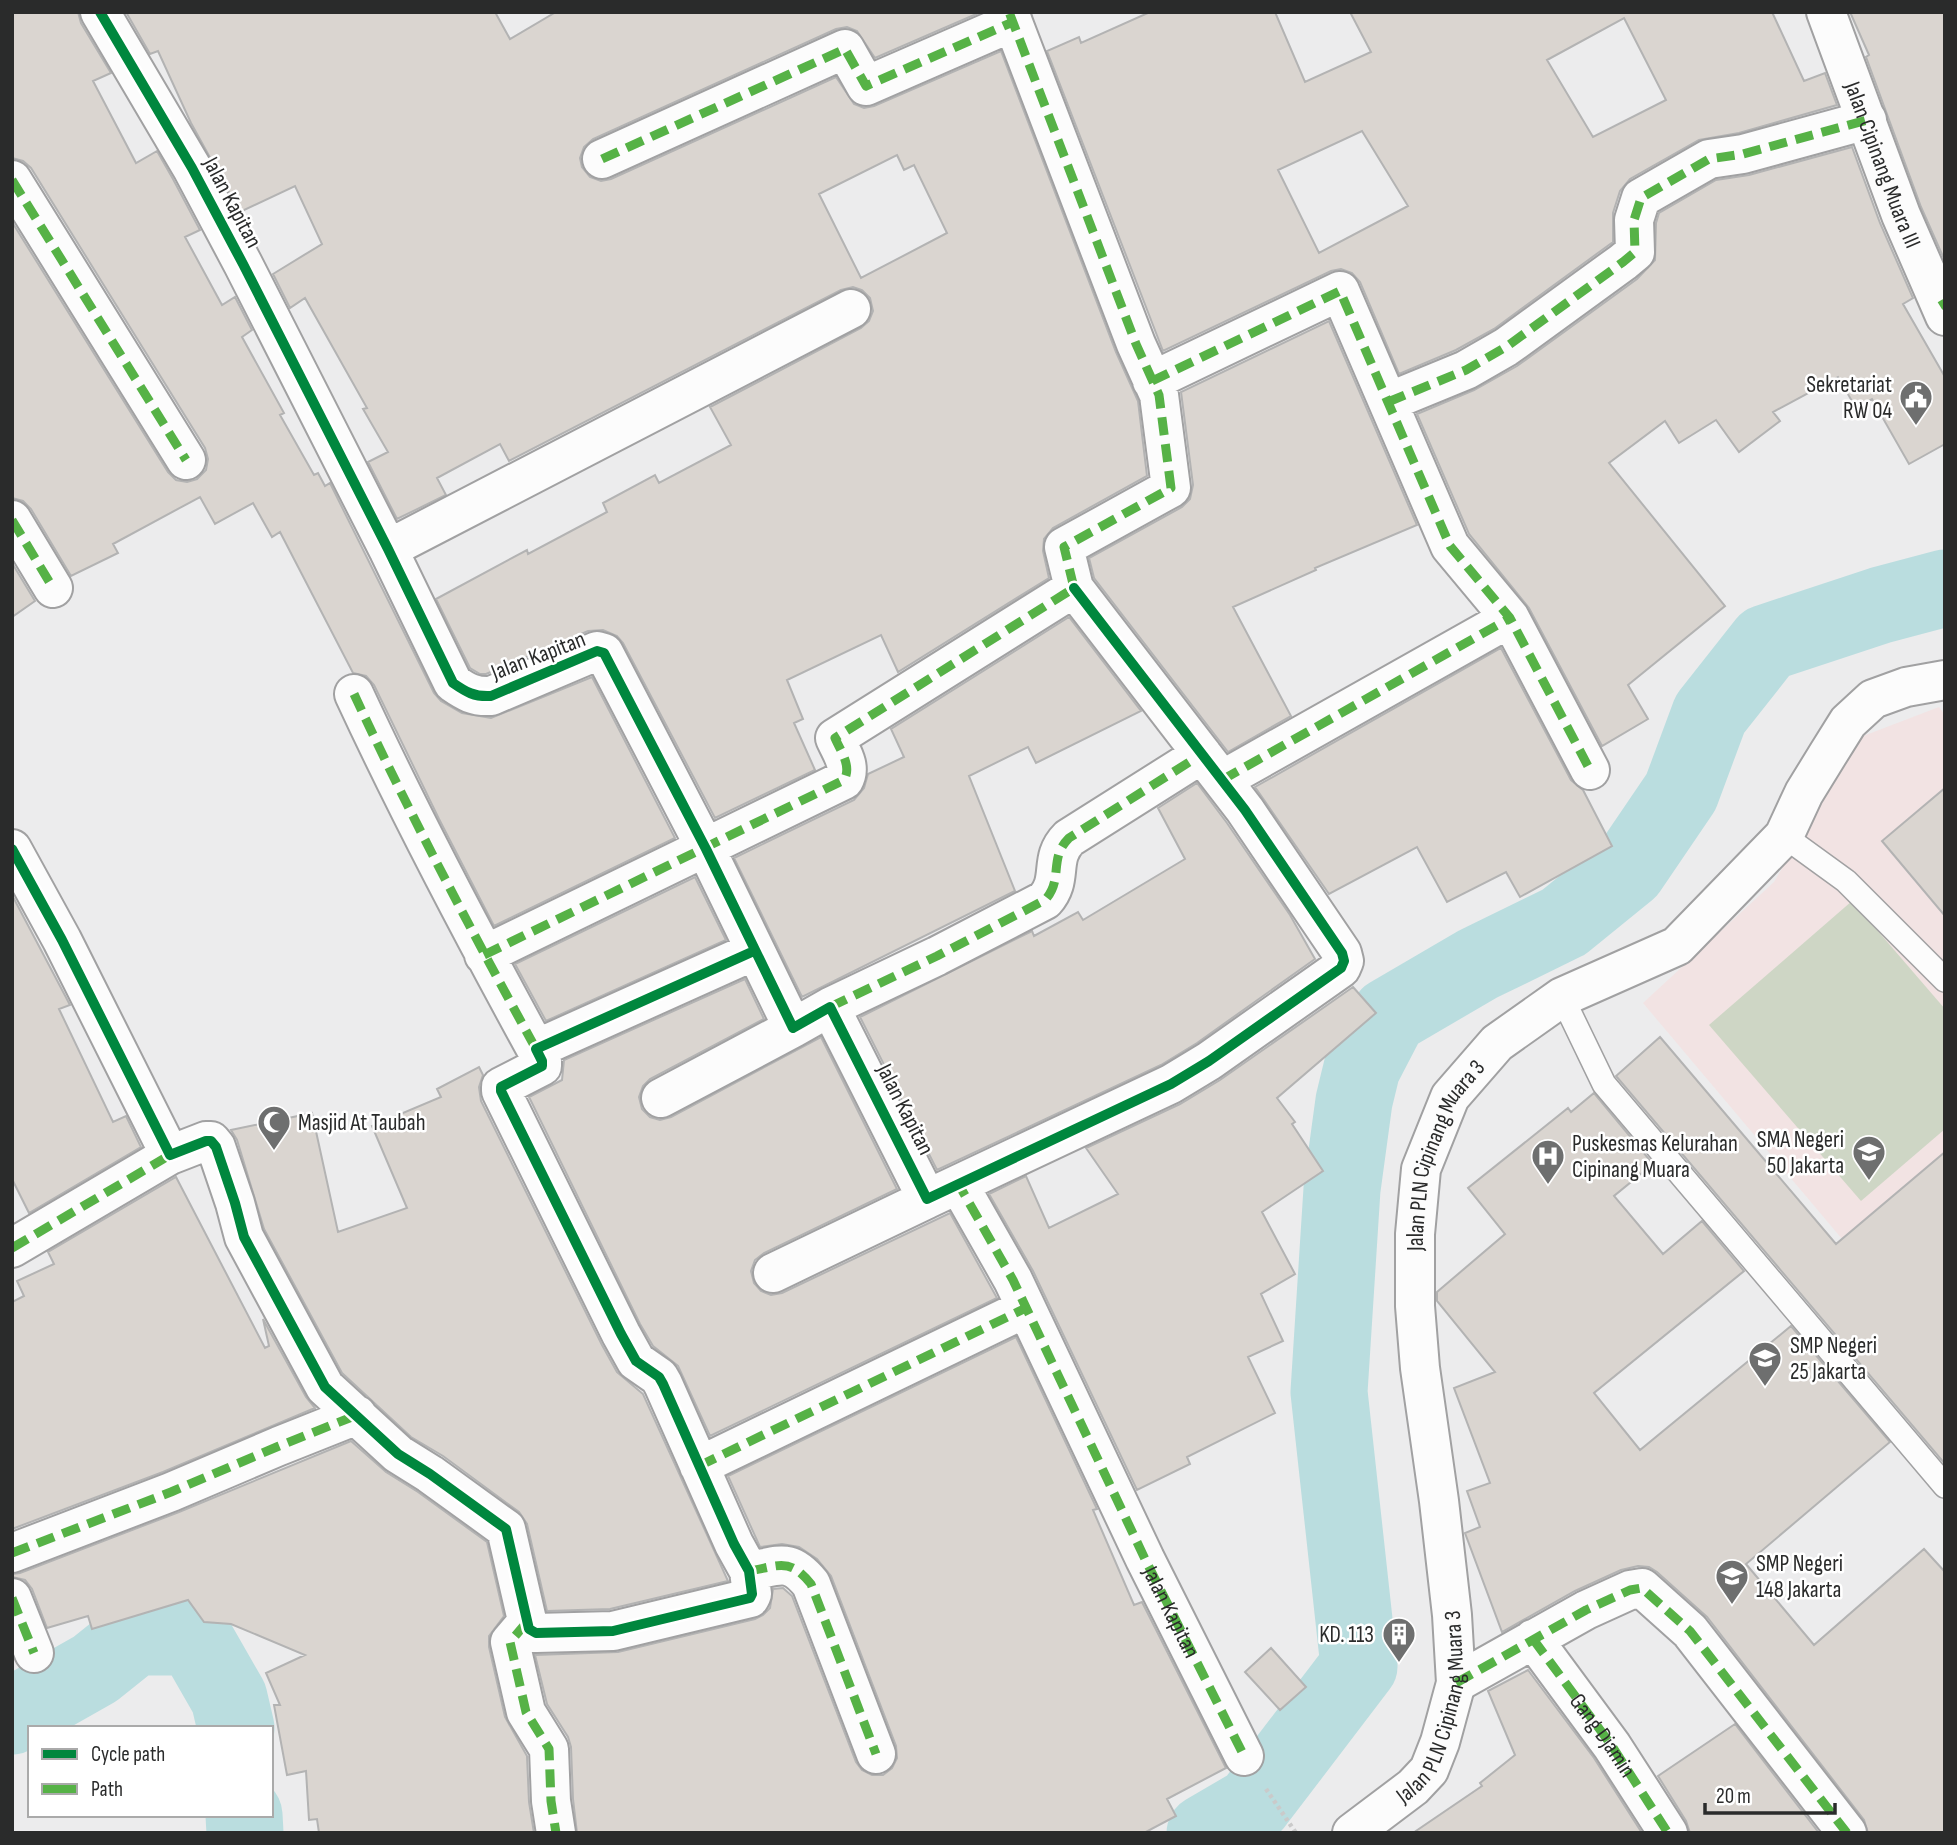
<svg xmlns="http://www.w3.org/2000/svg" width="1957" height="1845" font-family="'Sofia Sans Condensed',sans-serif">
<rect width="100%" height="100%" fill="#ececed"/>
<path fill="#f2e3e3" d="M1939,707l6,8v646l-302,-358 131,-121 84,-144z"/>
<path fill="#ced6c5" d="M1852,901l93,108v120l-84,72 -152,-176z"/>
<g fill="none" stroke-linecap="round" stroke-linejoin="round">
<path stroke="#badddf" stroke-width="77" d="M12,1716l83,-47 40,-32h59l35,61 7,30
M244,1815l1,18
M1205,1833l48,-28 106,-139 -30,-274 13,-203 12,-88 8,-33 27,-52 89,-52 86,-42 64,-52 53,-78 29,-78 56,-71 115,-38 64,-17"/>
</g>
<path fill="#dad5d0" stroke="#b3b3b3" stroke-width="2" fill-rule="evenodd" d="M12,12h66l3,11 30,50 -18,8 43,82 21,-12 16,28 27,51 -15,7 37,68 13,-8 17,33 -10,7 42,76 -4,2 34,60 4,-2 7,13 5,-3 104,210 7,8 21,12 29,5 101,-41 83,161 -181,88 -55,-107 -65,-134 -8,-9 -13,-3 -73,-141 -8,5 -19,-34 -38,21 -15,-27 -87,47 5,9 -47,23 -40,-67 -8,-8 -11,-3v-276l156,250 8,8 11,2 10,-3 9,-9 2,-11 -3,-11 -174,-280 -8,-7 -11,-3z
M126,12h369l15,27 46,-27h425l-106,46 -18,-27 -10,-4 -11,2 -243,110 -9,8 -4,11 2,9 8,10 11,4 10,-2 225,-102 18,27 10,4 10,-2 127,-55 115,301 22,49 9,75 -94,52 -9,11 -1,12 6,27 -151,94 -17,-37 -94,45 16,39 -9,4 21,47 -100,48 -92,-175 -6,-7 -14,-6 -15,1 -102,43h-6l-10,-6 -34,-69 91,-49 1,4 79,-42 -4,-9 52,-28 4,8 72,-38 -21,-38 151,-79 8,-7 4,-10 -3,-13 -8,-8 -9,-3 -12,3 -332,171 -9,-17 -63,34 9,17 -49,24 -29,-57 20,-10 -25,-43 4,-1 -62,-110 -15,10 -17,-34 49,-30 -27,-58 -55,26 -49,-89 -33,-72 -8,3zM897,155l7,15 10,-5 33,68 -86,45 -42,-84z
M1150,12h125l30,70 66,-30 -21,-40h422l32,69 21,-8 12,32 -98,28 -40,7 -69,39 -10,12 -7,22v29l-119,87 -38,21 -57,24 -39,-92 -8,-9 -11,-4 -10,2 -168,80 -116,-300 32,-14 2,6zM1624,18l42,82 -73,37 -46,-77zM1362,131l46,75 -89,47 -41,-83z
M1850,12h95v249l-24,-54 -55,-150 3,-2z
M1852,147l28,76 33,75 -10,6 42,73v67l-36,20 -37,-65 -16,9 -18,-31 -65,35 7,9 -41,31 -23,-32 -37,23 -14,-22 -56,42 116,143 -97,79 20,34 -46,27 -73,-138 -60,-74 -52,-120 57,-24 43,-24 120,-87 18,-19 1,-37 3,-10 57,-33 33,-5z
M1329,321l88,204 -102,43 1,2 -83,37 58,109 -63,36 -134,-174 -5,-20 93,-51 8,-8 3,-14 -12,-93z
M12,563l23,38 -23,16z
M1069,617l72,94 -105,52 -8,-16 -59,29 46,115 -213,106 -68,-139 120,-58 10,-12 4,-14 36,-17 -13,-28z
M1501,648l70,132 12,10 29,56 -92,51 -14,-25 -59,30 -30,-55 -88,47 -74,-107z
M1197,783l30,40 63,92 25,44 -118,84 -36,22 -224,105 -77,-153 172,-86 2,5 44,-24 5,8 102,-61 -27,-51z
M1945,788v128l-63,-75z
M695,877l31,63 -180,81 -31,-57z
M12,895l58,110 -11,4 54,113 13,-6 15,31 -112,66 -17,-34z
M745,979l19,40 -114,60 -7,7 -4,11 3,12 8,8 10,3 11,-3 150,-80 76,152 -133,64 -9,7 -4,11 3,12 7,8 10,4 11,-2 168,-80 47,85 -287,138 -32,-70 -25,-20 -13,-22 -111,-227 33,-17 2,-20z
M1353,987l23,26 -99,85 18,24 -3,2 31,47 -61,41 33,62 -34,20 22,47 -35,16 27,56 -88,44 3,7 -53,26 -104,-219 -44,-77 37,-18 23,52 69,-34 -32,-46 94,-44 40,-24z
M1660,1037l176,207 109,-92v312l-329,-388z
M479,1067l4,8 -4,12 2,14 121,244 15,27 26,22 85,187 -118,28 -63,2 -20,-87 -8,-12 -76,-56 -32,-19 -69,-64 -78,-144 -27,-89 -6,-10 81,-17 26,119 69,-24 -35,-82 69,-29 -4,-8z
M1594,1093l59,71 -39,32 49,58 39,-33 42,50 -150,122 46,57 151,-124 99,116 -144,122 68,81 110,-96 21,23v261h-77l-4,-13 -157,-203 -50,-45 -8,-5 -11,-1 -17,4 -46,21 -73,41 -37,-99 15,-6 -13,-36 23,-8 -36,-95 41,-16 -58,-71v-9l68,-58 -37,-46 100,-80 3,4z
M176,1177l89,171 4,-2 -6,-27 43,78 9,11 -152,64 -151,57v-227l12,-6 -7,-15 37,-17 -6,-12z
M1016,1337l81,172 -4,1 41,95 8,-3 84,166 -59,31 9,17 -32,17h-567l-4,-34 -2,-52 -3,-10 -21,-33 -12,-49 83,-3 137,-33 8,-4 7,-7 3,-19 10,-1 9,8 64,166 6,8 10,5h11l9,-7 5,-10 -1,-12 -65,-170 -14,-17 -18,-12 -17,-3 -22,3 -32,-71z
M351,1441l35,31 32,20 69,50 17,74 -15,20v11l16,70 22,39 2,46 5,31h-215l-2,-14 -8,1 -3,-49 -19,4 -13,-70h6l-14,-32 39,-18 -74,-31 -27,-2 -16,-22 -96,29 -4,-13 -41,12 -15,-39 -7,-9 -13,-3v-3l8,-1 159,-61z
M1271,1648l35,39 -26,23 -35,-38z
M1528,1670l66,88 48,75h-229l69,-47 -2,-3 35,-28 -27,-64z
M1735,1724l84,109h-129l-4,-12 -28,-45z"/>
<g fill="none" stroke-linecap="round" stroke-linejoin="round">
<defs>
<path id="lane" d="M1784,836l62,45 99,99
M1562,997l42,87 341,402"/>
<path id="street" d="M100,12l92,156 51,96 145,285 65,134c13,9 21,14 38,13l106,-45 7,2 102,196 87,179 37,-21 97,192 244,-115 38,-23 132,-93 3,-7 -2,-8 -97,-143 -171,-222
M602,159l243,-110 21,37 147,-64
M12,180l174,280
M1152,381l188,-90 110,255 60,72 80,152
M1388,402l78,-32 40,-23 117,-85 12,-10 -1,-32 7,-22 68,-39 34,-5 124,-34
M12,520l41,68
M388,549l463,-240
M354,694c56,121 118,238 182,355
M1222,780l288,-162
M12,849l50,91 108,215 36,-14h5l5,6 19,56 9,34 81,150 73,67 32,20 76,55 23,100 7,4 77,-2 137,-33 2,-4 -3,-23 -15,-27 -71,-160 -4,-7 -23,-16 -15,-27 -120,-243v-4l41,-21v-5l-6,-12 218,-98
M484,955l360,-175c8,-14 -3,-28 -9,-42l239,-150 -10,-41 107,-59 -12,-93 -23,-51 -127,-332
M830,1007l107,-51 108,-56c19,-21 3,-41 24,-62l133,-84
M661,1098l132,-70
M959,1185l54,95 132,279 99,197
M12,1248l158,-93
M773,1273l154,-74
M699,1466l327,-158
M12,1553l159,-61 108,-46 78,-31
M749,1571c31,-5 40,-14 62,13l65,170
M12,1598l22,55
M527,1622l-17,20 16,70 23,37 2,52 5,32
M1533,1639l79,107 56,87
M1456,1683l130,-73 44,-20 12,-2 48,43 157,202"/>
<g id="secondary">
<path id="s1" d="M1826,12l75,203 44,101"/>
<path id="s2" d="M1352,1833l61,-46 16,-17 11,-28 16,-59 -4,-68 -13,-114 -19,-133 -5,-62v-72l6,-65 29,-72 47,-54 65,-46 115,-51 107,-110 20,-43 24,-39 20,-32 25,-23 33,-12 39,-7"/>
</g>
</defs>
<use href="#lane" stroke="#a1a1a2" stroke-width="26"/>
<use href="#street" stroke="#a1a1a2" stroke-width="42"/>
<use href="#secondary" stroke="#a1a1a2" stroke-width="42"/>
<path stroke="#cacaca" stroke-width="4.5" stroke-dasharray="3.5 3.5" stroke-linecap="butt" d="M1266,1789l30,44"/>
<use href="#lane" stroke="#fcfcfc" stroke-width="23"/>
<use href="#street" stroke="#fcfcfc" stroke-width="38"/>
<use href="#secondary" stroke="#fcfcfc" stroke-width="38"/>
<g stroke="#56b246" stroke-width="9" stroke-dasharray="18 9" stroke-linecap="butt">
<path d="M602,159l243,-110 21,37 147,-64"/>
<path d="M12,180l174,280"/>
<path d="M1940,306l5,-3"/>
<path d="M1152,381l188,-90 110,255 60,72 80,152"/>
<path d="M1388,402l78,-32 40,-23 117,-85 12,-10 -1,-32 7,-22 68,-39 34,-5 124,-34"/>
<path d="M12,520l41,68"/>
<path d="M354,694c56,121 118,238 182,355"/>
<path d="M1222,780l288,-162"/>
<path d="M484,955l360,-175c8,-14 -3,-28 -9,-42l239,-150 -10,-41 107,-59 -12,-93 -23,-51 -127,-332"/>
<path d="M830,1007l107,-51 108,-56c19,-21 3,-41 24,-62l133,-84"/>
<path id="s3" d="M964,1182l-5,3 54,95 132,279 99,197"/>
<path d="M12,1248l158,-93"/>
<path d="M699,1466l327,-158"/>
<path d="M12,1553l159,-61 108,-46 78,-31"/>
<path d="M749,1571c31,-5 40,-14 62,13l65,170"/>
<path d="M12,1598l22,55"/>
<path d="M527,1622l-17,20 16,70 23,37 2,52 5,32"/>
<path id="s4" d="M1533,1639l79,107 56,87"/>
<path d="M1456,1683l130,-73 44,-20 12,-2 48,43 157,202"/>
</g>
<defs>
<path id="cycleway" d="M100,12l92,156 51,96 145,285 65,134c13,9 21,14 38,13l106,-45 7,2 102,196 87,179 37,-21 97,192 244,-115 38,-23 132,-93 3,-7 -2,-8 -97,-143 -171,-222
M12,849l50,91 108,215 36,-14h5l5,6 19,56 9,34 81,150 73,67 32,20 76,55 23,100 7,4 77,-2 137,-33 2,-4 -3,-23 -15,-27 -71,-160 -4,-7 -23,-16 -15,-27 -120,-243v-4l41,-21v-5l-6,-12 218,-98"/>
</defs>
<use href="#cycleway" stroke="#fff" stroke-width="15"/>
<use href="#cycleway" stroke="#00873e" stroke-width="10"/>
</g>
<defs>
<symbol id="civic-pin" viewBox="-11 -11 22 30"><path d="M0 17L-7.5 6A9.5 9.5 0 1 1 7.5 6Z" fill="#6e6f6f" stroke="#fff"/><path d="M-.6-6.5H3V-4.5H.6V-3L4-1V1h2V6H-6V1h2V-1L-.6-3ZM-1.2 2.5V6h2.4V2.5Z" fill="#fff"/></symbol>
<symbol id="mosque-pin" viewBox="-11 -11 22 30"><path d="M0 17L-7.5 6A9.5 9.5 0 1 1 7.5 6Z" fill="#6e6f6f" stroke="#fff"/><path d="M3.5-4.9A6 6 0 1 0 3.5 4.9A5 5 0 1 1 3.5-4.9Z" fill="#fff"/></symbol>
<symbol id="school-pin" viewBox="-11 -11 22 30"><path d="M0 17L-7.5 6A9.5 9.5 0 1 1 7.5 6Z" fill="#6e6f6f" stroke="#fff"/><path d="M0-5L7-2L0 1L-7-2ZM-4 1L0 2.5L4 1V4Q0 6-4 4Z" fill="#fff"/></symbol>
<symbol id="hospital-pin" viewBox="-11 -11 22 30"><path d="M0 17L-7.5 6A9.5 9.5 0 1 1 7.5 6Z" fill="#6e6f6f" stroke="#fff"/><path d="M-5-5h3v3.5h4V-5h3V5h-3V1.5h-4V5h-3Z" fill="#fff"/></symbol>
<symbol id="building-pin" viewBox="-11 -11 22 30"><path d="M0 17L-7.5 6A9.5 9.5 0 1 1 7.5 6Z" fill="#6e6f6f" stroke="#fff"/><path d="M-4-6H4V6H1V3H-1V6H-4ZM-2.5-4.3h1.7v1.8h-1.7ZM.8-4.3h1.7v1.8H.8ZM-2.5-1h1.7V.8h-1.7ZM.8-1h1.7V.8H.8Z" fill="#fff"/></symbol>
</defs>
<g fill-rule="evenodd">
<use href="#civic-pin" x="1897" y="378" width="38" height="52"/>
<use href="#mosque-pin" x="255" y="1103" width="38" height="52"/>
<use href="#school-pin" x="1850" y="1133" width="38" height="52"/>
<use href="#hospital-pin" x="1529" y="1137" width="38" height="52"/>
<use href="#school-pin" x="1746" y="1339" width="38" height="52"/>
<use href="#school-pin" x="1713" y="1557" width="38" height="52"/>
<use href="#building-pin" x="1380" y="1615" width="38" height="52"/>
</g>
<g text-anchor="middle" stroke-width="5" stroke-linejoin="round" paint-order="stroke">
<g font-size="23" fill="#2a2b2b" stroke="#fff">
<text dy="8" stroke="none"><textPath href="#s1" startOffset="163">Jalan Cipinang Muara III</textPath></text>
<text transform="translate(233 202) rotate(62)" y="8">Jalan Kapitan</text>
<text transform="translate(538 655) rotate(-21)" y="8">Jalan Kapitan</text>
<text transform="translate(906 1109) rotate(63)" y="8">Jalan Kapitan</text>
<text dy="8" stroke="none"><textPath href="#s2" startOffset="728">Jalan PLN Cipinang Muara 3</textPath></text>
<text dy="8" stroke="none"><textPath href="#s3" startOffset="483">Jalan Kapitan</textPath></text>
<text dy="8" stroke="none"><textPath href="#s2" startOffset="161">Jalan PLN Cipinang Muara 3</textPath></text>
<text dy="8" stroke="none"><textPath href="#s4" startOffset="119">Gang Djamin</textPath></text>
</g>
<g font-size="23" fill="#2a2b2b" stroke="#fff" text-anchor="start">
<text x="1892" y="392" text-anchor="end">Sekretariat<tspan x="1892" dy="26">RW 04</tspan></text>
<text x="298" y="1130">Masjid At Taubah</text>
<text x="1844" y="1147" text-anchor="end">SMA Negeri<tspan x="1844" dy="26">50 Jakarta</tspan></text>
<text x="1572" y="1151">Puskesmas Kelurahan<tspan x="1572" dy="26">Cipinang Muara</tspan></text>
<text x="1790" y="1353">SMP Negeri<tspan x="1790" dy="26">25 Jakarta</tspan></text>
<text x="1756" y="1571">SMP Negeri<tspan x="1756" dy="26">148 Jakarta</tspan></text>
<text x="1374" y="1642" text-anchor="end">KD. 113</text>
</g>
</g>
<rect width="1957" height="1845" fill="none" stroke="#2a2b2b" stroke-width="28"/>
<rect x="28" y="1726" width="245" height="91" fill="#ffffff" stroke="#aaaaaa" stroke-width="2"/>
<rect x="42" y="1749" width="35" height="10" fill="#00873e" stroke="#aaaaaa" stroke-width="2"/>
<text x="91" y="1761" font-size="21" fill="#2a2b2b">Cycle path</text>
<rect x="42" y="1784" width="35" height="10" fill="#56b246" stroke="#aaaaaa" stroke-width="2"/>
<text x="91" y="1796" font-size="21" fill="#2a2b2b">Path</text>
<path d="M1705 1803v10h130v-10" fill="none" stroke="#2a2b2b" stroke-width="3.5"/>
<text x="1716" y="1803" font-size="21" fill="#2a2b2b" stroke="#ffffff" stroke-width="5" paint-order="stroke">20 m</text>
</svg>
